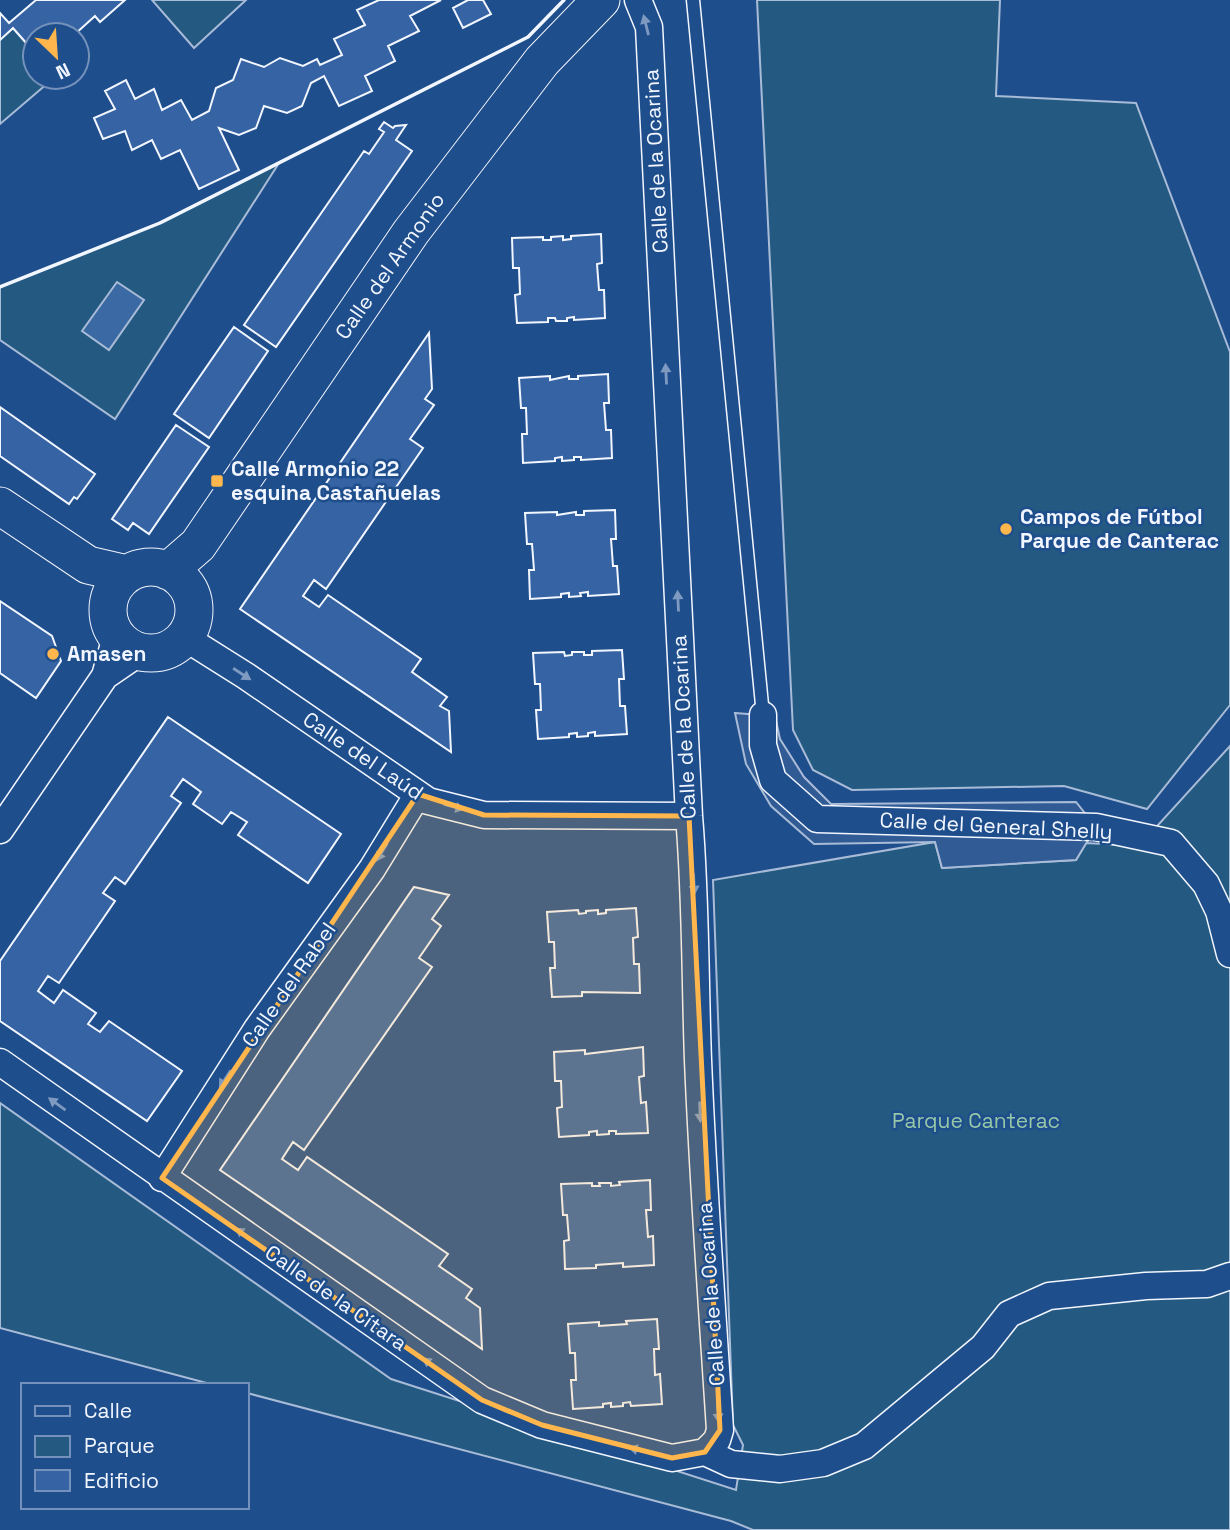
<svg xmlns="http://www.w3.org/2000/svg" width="1230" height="1530" font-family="'Space Grotesk',sans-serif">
<rect width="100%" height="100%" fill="#1f4e8c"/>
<path fill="#245a82" stroke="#a8bbd7" stroke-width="2" d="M152,0h94l-52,48z
M757,0h243l-4,96 140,7 94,249v353l-83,104 -83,-23 -212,4 -39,-20 -20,-40z
M13,28l22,25v24h20l-55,47v-84z
M279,163l-164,256 -115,-79v-53l159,-64z
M1230,746v784h-477l-22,-9 -484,-128v-8h-33l-214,-57v-225l391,276 345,111 7,-45 -10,-20 -20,-545 222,-38 7,26 134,-8 10,-17 53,3z"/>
<path fill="#305b95" stroke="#a8bbd7" stroke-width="2" d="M735,713l40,3 5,23 24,38 27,27 245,-2 20,25 -20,33 -134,8 -7,-26 -121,2 -43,-38 -25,-42z"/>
<path fill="#3b69a3" stroke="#a8bbd7" stroke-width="2" d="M117,282l27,18 -35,50 -27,-19z"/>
<path fill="#3563a3" stroke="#f2f6ff" stroke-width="2" d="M36,0h89l-25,22 -5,-6 -21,19h-39v18l-22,-25 -13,12v-27l9,10z
M379,0h62l-31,16 9,15 -31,15 7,15 -30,15 7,15 -33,15 -15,-30 -13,7 -9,23 -15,7 -23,-7 -8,22 -17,7 -20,-7 20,42 -40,19 -19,-39 -19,9 -9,-19 -20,10 -7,-19 -22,8 -9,-21 21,-9 -10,-18 21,-11 9,19 19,-10 8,21 19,-10 11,20 17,-9 7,-23 17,-8 8,-21 23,8 16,-9 23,8 14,-7 3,6 22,-10 -8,-16 31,-14 -8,-15z
M468,0h15l8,14 -28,14 -10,-20z
M384,122l9,6 2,-2 11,-1 -10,15 16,11 -136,196 -32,-22 120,-174 5,3 15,-22 -5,-3z
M601,234l1,29 -5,1 2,26h5l1,28 -31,2v-3l-7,1v3h-11l-1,-3h-7v4l-31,1 -2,-28 5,-1 -1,-26h-6l-1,-30 31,-1v3h8v-3l12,-1v4l8,-1v-3z
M234,327l34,24 -59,87 -35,-24z
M429,333l3,56 -7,10 9,6 -24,34 13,9 -97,141 -12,-9 -11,16 16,11 9,-12 93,64 -9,13 35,25 -7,9 9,5 2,41 -211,-143z
M608,374l1,29h-5l2,27h5l1,28 -31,2v-3h-7v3l-12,1v-4l-7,1v3l-32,2 -1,-29h5l-1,-26h-5l-2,-30 31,-2v4l19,-4v3h9v-3z
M0,407l95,67 -18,25 -3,-2 -5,7 -69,-48z
M176,425l33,22 -60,87 -16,-11 -5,7 -16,-11z
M615,510l1,29h-5l2,27h4l2,28 -31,2v-4l-8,1 1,3 -12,1v-4l-8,1v3l-31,2 -1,-29h5l-2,-26h-5l-2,-31 32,-1v3l19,-3v3h8v-4z
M0,601l52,35 9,25 -25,37 -36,-25z
M622,650l2,29h-5l1,27h5l2,28 -32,2v-4l-7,1v3l-11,1v-4l-8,1v3l-31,2 -2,-29h5l-1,-26h-5l-2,-31 31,-1 1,4 7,-1v-3h12v3h8v-4z
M168,717l173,117 -33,49 -70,-48 9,-13 -16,-10 -9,12 -29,-20 8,-12 -18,-13 -12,17 10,7 -56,81 -10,-7 -12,16 12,8 -56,82 -11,-7 -10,15 16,12 9,-13 33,23 -8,11 12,8 9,-11 73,50 -35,50 -147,-100v-60z
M414,887l35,8 -17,24 9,7 -22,32 13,9 -128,183 -11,-8 -11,17 16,11 9,-13 141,97 -9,12 33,23 -6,9 14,10 2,41 -262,-179z
M636,908l2,29 -5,1 1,26h5l1,29 -58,-1v4l-30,1 -2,-29h5l-1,-26h-5l-2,-30 31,-2 1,4 7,-1v-2l12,-1v4l8,-1v-3z
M643,1047l1,29 -5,1 2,26 5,-1 2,31 -32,1v-3h-7v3l-12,1v-4l-8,1v3l-30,2 -2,-29 5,-1 -1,-26h-6l-1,-29 31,-2v4z
M650,1180l1,30h-5l2,27 5,-1 1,29 -31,2v-4l-27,2v3l-31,1 -1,-28 5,-1 -2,-25h-4l-2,-31 31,-1v3h8l-1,-3h12v3l9,-1 -1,-3z
M657,1319l2,30h-5l1,26 5,-1 2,30 -31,2 -1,-4 -7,1v3l-12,1v-4l-8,1v3l-30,2 -2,-29h5l-1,-27h-5l-2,-29 31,-2v4l28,-2 -1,-3z"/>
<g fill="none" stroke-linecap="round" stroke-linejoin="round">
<defs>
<path id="lane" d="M693,0l70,715"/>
<path id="street" d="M638,0l11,27 40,789c7,81 6,163 9,244 5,123 14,246 22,370l-3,10 -12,12
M184,637l62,39 182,125 56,14 205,1
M105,676l35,-24
M763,715v30l10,35 44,39 279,8 75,16 35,41 13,27 11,43
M0,830l105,-154 11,-39
M0,1062l482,338 60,25 130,33 33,-6
M162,1178l95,-149 115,-160 46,-75
M705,1452l26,12 49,5 43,-6 41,-17 119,-99 26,-33 40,-18 97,-10 61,-2 23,-8"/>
<path id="secondary" d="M0,506l88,59 39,9
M108 610a43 43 0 1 1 86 0a43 43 0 1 1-86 0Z
M168,571l30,-26 213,-313 131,-171 59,-61"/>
</defs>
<use href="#lane" stroke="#f2f6ff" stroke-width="15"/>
<use href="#street" stroke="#f2f6ff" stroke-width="29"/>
<use href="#secondary" stroke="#f2f6ff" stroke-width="39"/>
<use href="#lane" stroke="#1f4e8c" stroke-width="12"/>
<use href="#street" stroke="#1f4e8c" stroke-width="26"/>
<use href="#secondary" stroke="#1f4e8c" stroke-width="37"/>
<path stroke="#f2f6ff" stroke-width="3.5" d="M0,287l160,-64 368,-186 36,-37"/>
</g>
<defs><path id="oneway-solid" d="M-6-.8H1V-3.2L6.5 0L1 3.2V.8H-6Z" transform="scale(1.75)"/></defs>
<g fill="#7e9ac0">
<use href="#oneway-solid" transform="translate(646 25) rotate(-104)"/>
<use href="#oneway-solid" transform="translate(666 374) rotate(-93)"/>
<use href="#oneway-solid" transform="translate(678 601) rotate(-93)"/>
<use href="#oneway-solid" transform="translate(242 674) rotate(33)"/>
<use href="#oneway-solid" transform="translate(454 807) rotate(14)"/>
<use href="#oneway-solid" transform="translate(382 852) rotate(122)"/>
<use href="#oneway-solid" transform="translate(694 884) rotate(87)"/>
<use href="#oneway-solid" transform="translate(225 1079) rotate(123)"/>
<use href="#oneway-solid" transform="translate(57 1104) rotate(-144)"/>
<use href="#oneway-solid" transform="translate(700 1112) rotate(88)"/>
<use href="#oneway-solid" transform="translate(244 1234) rotate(-145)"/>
<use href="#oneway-solid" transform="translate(431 1364) rotate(-145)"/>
<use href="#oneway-solid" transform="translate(718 1412) rotate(86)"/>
<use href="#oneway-solid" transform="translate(639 1450) rotate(-166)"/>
</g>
<path fill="#ffb74d" fill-opacity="0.2" stroke="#ffb74d" stroke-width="5" stroke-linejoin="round" d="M418,794l66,21 205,1 31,614 -15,22 -33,6 -130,-33 -60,-25 -320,-222z"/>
<g fill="#ffb74d" stroke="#1f4e8c" stroke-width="2.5">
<rect x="210" y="474" width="14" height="14" rx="3.5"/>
<circle cx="1006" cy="529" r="7"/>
<circle cx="53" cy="654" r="7"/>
</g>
<g text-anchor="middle" stroke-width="5" stroke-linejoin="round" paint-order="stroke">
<g font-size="21" fill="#f2f6ff" stroke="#1f4e8c">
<text transform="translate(656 161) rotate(-93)" y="7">Calle de la Ocarina</text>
<text transform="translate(390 266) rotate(-55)" y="7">Calle del Armonio</text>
<text transform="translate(684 727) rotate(-93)" y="7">Calle de la Ocarina</text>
<text transform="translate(363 756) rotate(34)" y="7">Calle del Laúd</text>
<text transform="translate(996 826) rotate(3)" y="7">Calle del General Shelly</text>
<text transform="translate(289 985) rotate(-55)" y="7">Calle del Rabel</text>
<text transform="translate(711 1294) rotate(-94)" y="7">Calle de la Ocarina</text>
<text transform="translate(336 1298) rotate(35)" y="7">Calle de la Cítara</text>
</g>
<g font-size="21" font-weight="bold" fill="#f2f6ff" stroke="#1f4e8c" text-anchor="start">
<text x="231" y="476">Calle Armonio 22<tspan x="231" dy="24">esquina Castañuelas</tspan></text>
<text x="1020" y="524">Campos de Fútbol<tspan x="1020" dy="24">Parque de Canterac</tspan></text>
<text x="67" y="661">Amasen</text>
</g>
<g font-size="21" fill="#97c8a6" stroke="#1f4e8c">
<text x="976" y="1128">Parque Canterac</text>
</g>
</g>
<rect x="21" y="1383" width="228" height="126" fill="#1f4e8c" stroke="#7391ba" stroke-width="2"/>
<rect x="35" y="1406" width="35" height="10" fill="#1f4e8c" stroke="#7391ba" stroke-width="2"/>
<text x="84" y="1418" font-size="21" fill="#f2f6ff">Calle</text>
<rect x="35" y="1436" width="35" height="21" fill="#245a82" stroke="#7391ba" stroke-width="2"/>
<text x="84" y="1453" font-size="21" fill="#f2f6ff">Parque</text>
<rect x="35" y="1470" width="35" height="21" fill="#3563a3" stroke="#7391ba" stroke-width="2"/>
<text x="84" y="1488" font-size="21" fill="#f2f6ff">Edificio</text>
<g transform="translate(56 56) rotate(155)"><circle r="33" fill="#1f4e8c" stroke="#7391ba" stroke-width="2"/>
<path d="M0-5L12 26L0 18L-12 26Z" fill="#ffb74d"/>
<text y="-10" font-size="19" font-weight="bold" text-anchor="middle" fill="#f2f6ff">N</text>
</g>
</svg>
